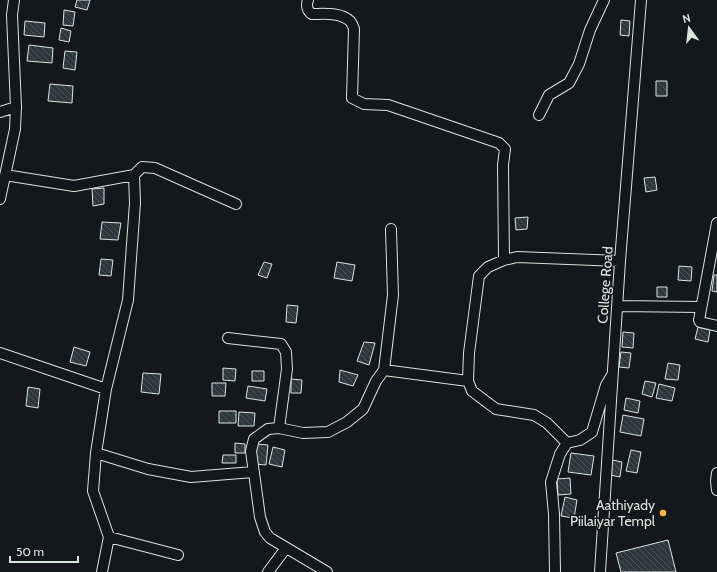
<svg xmlns="http://www.w3.org/2000/svg" width="717" height="572" font-family="Cabin,sans-serif">
<defs>
<pattern id="building-back-hatch" width="6" height="6" patternUnits="userSpaceOnUse"><rect width="6" height="6" fill="#2c363c"/><path d="M-1 5l2 2M0 0l6 6M5-1l2 2" fill="none" stroke="#4a5358"/></pattern>
</defs>
<rect width="100%" height="100%" fill="#14181c"/>
<path fill="url(#building-back-hatch)" stroke="#d8e6dc" d="M77,0h13l-3,10 -12,-3z
M64,10l11,2 -2,14 -10,-1z
M621,20l9,1 -1,15 -9,-1z
M25,21l20,2 -1,14 -20,-2z
M61,28l10,3 -2,11 -10,-2z
M29,45l24,3 -1,15 -25,-2z
M65,51l12,1 -2,18 -12,-2z
M656,81h11v15h-11z
M50,84l23,2 -1,17 -24,-2z
M655,177l2,13 -11,2 -2,-14z
M104,188v16l-11,2 -1,-17z
M528,217l-1,12 -11,1 -1,-12z
M102,222l19,1 -3,17 -18,-1z
M101,259l12,1 -2,16 -12,-1z
M264,262l8,2 -5,14 -9,-3z
M337,262l18,3 -3,16 -18,-3z
M679,266l13,1 -1,14 -13,-1z
M714,275h3v17l-5,-1z
M657,287h10v10h-10z
M287,305l11,1 -2,17 -10,-1z
M698,327l12,3 -2,12 -13,-3z
M623,332l11,1 -1,15 -11,-1z
M364,342l11,1 -6,22 -12,-4z
M74,347l16,5 -4,14 -16,-4z
M621,352l10,1 -2,15 -10,-1z
M668,363l12,2 -2,15 -13,-1z
M223,368l13,1 -1,12 -12,-1z
M340,370l18,5 -5,11 -14,-4z
M252,371h12v10h-12z
M143,373l18,1 -2,20 -18,-2z
M291,379l11,1 -1,13h-10z
M645,381l11,2 -4,14 -10,-3z
M212,383h14l-1,13h-13z
M659,384l16,4 -3,13 -16,-3z
M248,386l19,3 -2,12 -19,-3z
M28,387l12,2 -2,19 -12,-2z
M626,398l14,3 -2,12 -14,-3z
M219,411h17v12h-17z
M239,412l16,1 -1,13h-16z
M623,415l21,4 -3,17 -21,-4z
M235,443l10,1v9h-10z
M256,444l12,1 -2,20 -12,-1z
M273,447l12,3 -3,17 -13,-3z
M631,450l10,2 -4,21 -11,-2z
M571,453l23,3 -3,19 -23,-3z
M223,455h13v8h-14z
M612,460l10,2 -2,15 -10,-2z
M570,478l1,16 -13,1 -1,-16z
M565,497l12,3 -3,18 -13,-2z
M668,540l8,32h-55l-5,-19z"/>
<g fill="none" stroke-linecap="round" stroke-linejoin="round">
<defs>
<path id="minor" d="M308,0c-2,5 -1,11 4,14 12,0 28,-2 38,7 2,2 3,5 4,8l-2,69 12,6 24,1 111,38 6,6 -2,16 1,95
M0,112l16,-5
M539,115l10,-20 20,-12 10,-19 11,-34 14,-30
M5,175l69,11 60,-11 8,-8 13,1 81,36
M0,199l15,-70 1,-22 -4,-92 2,-15
M717,223l-18,97 1,2 17,4
M618,306l83,1
M228,338l53,6 5,8 1,17 -8,59
M0,353l106,36
M384,370l9,-75 -2,-66
M567,443l-20,-20 -13,-8 -38,-6 -24,-18 -4,-10 1,-28 10,-77 9,-9 16,-7 13,-3 103,4
M96,453l52,16 43,8 62,-5
M717,473l-1,8 1,9
M109,537l69,18
M102,572l7,-35 -16,-46 3,-38 10,-64 22,-89 7,-97 -1,-28
M268,572l18,-24
M327,572l-57,-34 -5,-6 -5,-15 -9,-66 3,-12 14,-10 11,-1 24,5 25,-1 19,-10 16,-13 13,-28 8,-11 84,11
M555,572l-1,-58 -3,-32 9,-28 7,-11 13,-3 12,-8 14,-47 6,-10
M600,572l20,-311 21,-261"/>
</defs>
<use href="#minor" stroke="#d8e6dc" stroke-width="12"/>
<use href="#minor" stroke="#14181c" stroke-width="10"/>
</g>
<circle fill="#ffb74d" stroke="#14181c" stroke-width="1.5" cx="663" cy="513" r="4"/>
<g text-anchor="middle" stroke-width="3" stroke-linejoin="round" paint-order="stroke">
<g font-size="14" fill="#d8e6dc" stroke="#14181c">
<text transform="translate(605 285) rotate(-86)" y="5">College Road</text>
</g>
<g font-size="14" fill="#d8e6dc" stroke="#14181c" text-anchor="end">
<text x="655" y="510">Aathiyady<tspan x="655" dy="16">Piilaiyar Templ</tspan></text>
</g>
</g>
<g transform="translate(689 28) rotate(345)" stroke="#14181c" stroke-width="3" paint-order="stroke">
<path d="M0-3L7 15L0 10L-7 15Z" fill="#d8e6dc"/>
<text y="-6" font-size="11" font-weight="bold" text-anchor="middle" fill="#d8e6dc">N</text>
</g>
<path d="M10 556v6h68v-6" fill="none" stroke="#d8e6dc" stroke-width="2"/>
<text x="16" y="556" font-size="12" fill="#d8e6dc" stroke="#14181c" stroke-width="3" paint-order="stroke">50 m</text>
</svg>
